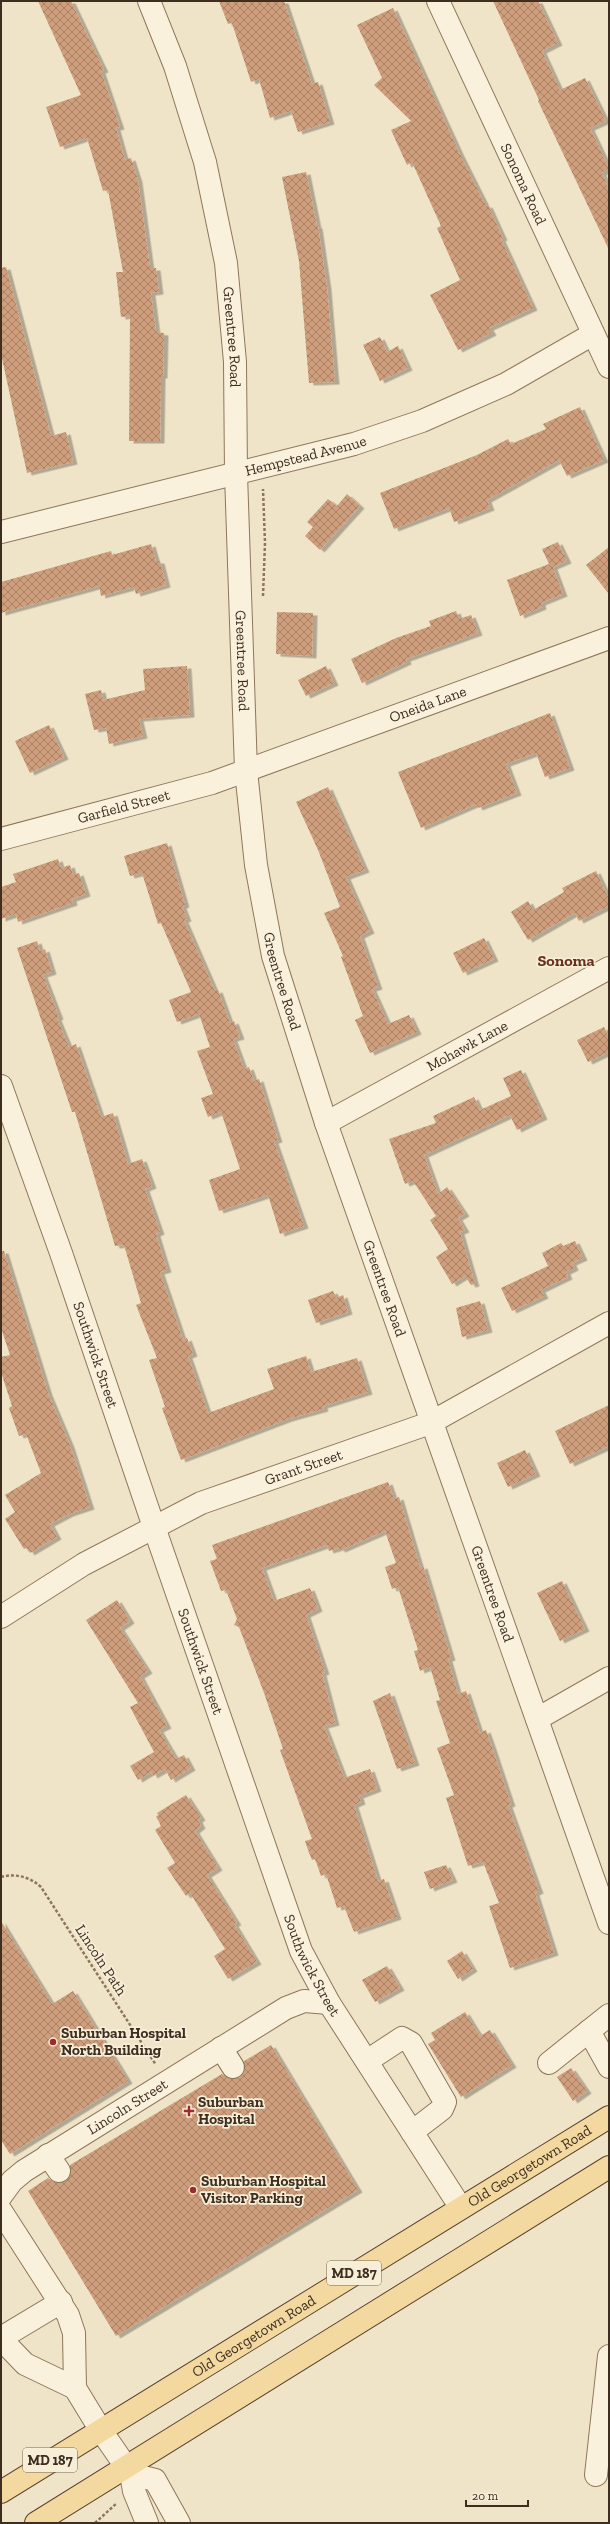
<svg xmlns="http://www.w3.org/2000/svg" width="610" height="2524" font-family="'Zilla Slab',serif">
<defs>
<pattern id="building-cross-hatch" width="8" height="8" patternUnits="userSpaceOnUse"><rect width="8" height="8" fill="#cf9f7d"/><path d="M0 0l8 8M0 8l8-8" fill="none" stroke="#a98266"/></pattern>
<filter id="shadow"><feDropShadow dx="4.5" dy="2.5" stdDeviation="0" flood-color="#0004"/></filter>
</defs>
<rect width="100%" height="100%" fill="#f0e4c8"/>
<path fill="url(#building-cross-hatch)" filter="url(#shadow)" d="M38,1h33l33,69 -3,1 19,56 -4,1 9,32 6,-2 7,22 12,88h6l3,24 -8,1 5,39 8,1 -1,43h-2l-1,65h-31l1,-125 -9,1 -5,-45h7l-15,-82 -5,1 -16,-53 -27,9 -14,-40 35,-12z
M219,1h65l28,83 6,-2 12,40 -32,10 -7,-21 -21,7 -11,-39 -8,3 -19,-59 -4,1z
M493,1h45l20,42 -16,8 18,39 25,-12 21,43 -16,7 19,40 -7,5 7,16v61l-71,-149 1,-1z
M393,8l66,144 27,54 2,-1 15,33 -2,1 32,69 -44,20 3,5 -34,17 -28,-55 30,-15 -23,-52 4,-2 -29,-64 -5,3 -16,-35 20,-9 -37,-36 8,-7 -25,-53z
M306,172l11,54h1l9,61 8,95 -26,1 -10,-122 -17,-84z
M6,267l45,169 15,-4 7,30 -46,11 -26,-119v-86z
M380,337l7,15 11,-6 10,22 -28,13 -17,-36z
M580,407l24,53 -37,16 -8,-16 -72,40 3,8 -36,14 -5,-14 -55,21 -14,-36 97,-38 31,-16 3,5 35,-15 -3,-5z
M347,494l13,12 -40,44 -15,-14 8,-9 -6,-5 21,-23 9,7z
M558,542l9,19 -14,6 10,27 -22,9 1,4 -22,9 -13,-36 42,-16 -7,-15z
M151,544l5,17h4l6,24 -30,9 -2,-7 -33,9 -2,-10 -98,27v-31l110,-31 1,4z
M609,547v47l-23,-29z
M456,611l3,8 12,-4 7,18 -72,26 1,3 -45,21 -11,-24 45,-21 35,-12 -2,-5z
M277,612l36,1 -1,43 -36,-2z
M187,666l3,49 -51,4 4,17 -34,8 -3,-16 -12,2 -9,-36 16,-4 2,10 42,-10 -2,-21z
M326,666l8,17 -28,13 -8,-16z
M550,713l20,55 -25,9 -9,-24 -30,11 11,29 -39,15 -2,-4 -55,24 -23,-56z
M49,725l15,32 -34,16 -15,-32z
M328,787l37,83 -19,7 24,54 -10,5 18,51 -6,2 16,35 21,-9 8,17 -47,21 -15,-33 8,-4 -22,-59 2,-1 -19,-43 16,-6 -22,-57 -22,-48z
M167,843l18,62 -3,1 5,13 -3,1 31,71 3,-1 12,33 4,-2 6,16 -7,2 11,30 5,-2 5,14 5,-2 19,61 -4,1 30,85 -24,8 -12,-39 -49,16 -10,-31 31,-11 -19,-57 -13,5 -7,-19 12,-4 -16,-43 13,-4 -11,-33 -22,8 -8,-22 22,-8 -30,-69 -3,1 -16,-51 -12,3 -6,-20z
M58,859l3,9 9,-3 3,10 6,-2 7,21 -14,5 1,4 -55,19 -2,-8 -15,5v-32l15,-5 -3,-8z
M596,871l13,28v7l-30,15 -4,-8 -47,27 -17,-28 17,-11 5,9 31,-18 -2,-4z
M484,938l10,21 -31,14 -10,-20z
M37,941l3,10 5,-2 7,23 -9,3 16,42 -2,1 12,29 7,-3 25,73 12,-4 15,51 14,-5 10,27 -7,3 15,43 -4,2 11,36 -7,2 23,68 4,-2 6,16 -5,2 20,57 66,-24 -7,-20 39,-13 5,16 46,-14 11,34 -45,14 1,3 -36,10 -107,41 -19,-52 3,-1 -16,-47 8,-2 -21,-53 5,-2 -17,-58 -9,1 -40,-134h-3l-55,-164z
M604,1027l5,10v15l-21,10 -11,-22z
M521,1070l22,47 -26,13 -7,-15 -86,40 14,39 9,-7 18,27 -7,4 7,12 -5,2 15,52 -4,1 -6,-9 -13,8 -16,-27 12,-8 -18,-29 6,-4 -23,-35 -8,3 -16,-45 47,-16 -3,-7 41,-19 6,13 31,-14 -8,-18z
M575,1241l8,17 -11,5 2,5 -8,4 2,5 -27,13 3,6 -32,15 -11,-23 47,-22 -6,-13 19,-10 2,3z
M1,1251h3l44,142 22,52 20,62 -21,7 -19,10 7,13 -27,16 -3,-5 -3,1 -19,-30 10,-7 -10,-17 36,-22 -15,-39 -7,2 -10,-28 3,-2 -11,-34v-15l9,-2 -9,-27z
M333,1291l3,7 7,-3 5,17 -32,11 -8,-23z
M480,1301l8,29 -26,7 -6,-29z
M609,1405v41l-39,18 -15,-33z
M525,1450l11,24 -28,13 -11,-24z
M388,1482l6,17 5,-2 21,70 3,-1 28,92 -3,1 10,35 8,-3 14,42 6,-3 6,17 19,57 -3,1 31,86 -4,2 19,60 -44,15 -21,-62 10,-3 -16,-41 -15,4 -22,-68 8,-3 -17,-47 13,-5 -14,-42 4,-1 -10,-33 -10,4 -6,-20 4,-1 -20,-63 -6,2 -7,-22 11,-4 -11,-32 -44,19 -2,-2 -10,3 -2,-6 -65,23 12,33 36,-13 8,21 -12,6 19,57 -3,1 13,50 -11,3 20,52 26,-9 7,20 -18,7 2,6 -7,3 24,76 6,-2 13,38 -43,15 -10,-26 -7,2 -11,-34 -5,2 -6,-17 -3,1 -4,-10 -3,-9 7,-2 -32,-89 3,-1 -19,-56 -25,-66 -5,-2 3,-6 -11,-29 -5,1 -11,-30 7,-2 -5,-14z
M562,1581l23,48 -25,12 -23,-48z
M117,1600l13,21 -10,7 28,43 -8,5 27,50 -8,4 17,29 8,-4 7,13 -20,12 -6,-11 -12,7 -2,-4 -13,8 -8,-14 24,-14 -24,-45 8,-4 -52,-83z
M390,1693l25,70 -18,6 -24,-68z
M186,1795l15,23 -3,2 3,6 -6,5 23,37 -11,7 30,48 -3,1 23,38 -29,17 -14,-23 11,-7 -35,-56 -4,3 -19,-28 8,-5 -20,-33 6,-4 -5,-10 3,-1 -2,-2z
M446,1865l7,15 -23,9 -6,-17z
M1,1921l51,83 21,-13 55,90 -118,73 -9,-14z
M462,1951l11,18 -15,10 -11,-18z
M387,1966l13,22 -25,14 -13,-22z
M465,2012l15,24 10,-6 22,35 -51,32 -33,-53 7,-4 -4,-7z
M271,2045l87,145 -242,146 -88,-145 20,-13 6,4 12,-1 4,-5v-11l152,-91 6,4h11l5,-6v-11z
M571,2068l16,23 -14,10 -16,-24z"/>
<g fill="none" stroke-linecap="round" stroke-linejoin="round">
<defs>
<g id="minor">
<path id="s1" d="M149,1l26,65 30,96 21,101 9,99 1,112 10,297 10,94 17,91 53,167 283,800"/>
<path id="s2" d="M438,1l171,366"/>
<path id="s3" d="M1,532l353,-88 68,-23 84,-37 87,-50"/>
<path id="s4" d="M1,839l211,-56 397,-145"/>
<path id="s5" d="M1,1086l60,167 93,274 147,424 28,52 132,205"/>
<path id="s6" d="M326,1123l283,-155"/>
<path id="s7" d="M1,1617l83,-53 117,-61 229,-80 179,-100"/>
<path d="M537,1719l72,-41"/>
<path d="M589,2031l20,36"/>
<path d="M221,2048l12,19"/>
<path d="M367,2061l35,-23 9,5 34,59 -3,7 -30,23"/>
<path d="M549,2063l60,-48"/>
<path d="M48,2155l11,16"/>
<path id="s8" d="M1,2196l11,-15 12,-10 262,-163 18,-7 25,2"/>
<path d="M1,2211l67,104 6,18 1,55 25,41 31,45 3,17 13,32"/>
<path d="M1,2338l60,-36"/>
<path d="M1,2339l24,25 50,24"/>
<path d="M131,2474l24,6 24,43"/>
<path d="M596,2475l13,-119"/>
</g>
<g id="major">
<path id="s9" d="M1,2492l608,-375"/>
<path d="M36,2523l573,-356"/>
</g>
</defs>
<use href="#minor" stroke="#8d765c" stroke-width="24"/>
<use href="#major" stroke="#5b4430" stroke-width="24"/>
<path stroke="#8d765c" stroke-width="2.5" stroke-dasharray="3 2" stroke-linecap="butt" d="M263,596l2,-53 -2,-54
M1,1877c15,-4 29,0 40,10l115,178
M95,2523l22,-20"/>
<use href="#minor" stroke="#faf1dc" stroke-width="22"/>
<use href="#major" stroke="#f3d9a0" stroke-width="22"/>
</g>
<g fill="#9e2a2b" stroke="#f7eed8" stroke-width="1.5">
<circle cx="53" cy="2042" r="4"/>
<path d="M187 2105h4v4h4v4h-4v4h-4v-4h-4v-4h4z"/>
<circle cx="193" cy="2190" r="4"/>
</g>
<g text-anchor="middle" stroke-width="3.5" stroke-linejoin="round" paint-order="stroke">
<g fill="#f7eed8" stroke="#756857" stroke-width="1">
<rect x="327" y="2261" width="54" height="24" rx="3"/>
<rect x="23" y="2448" width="54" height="24" rx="3"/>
</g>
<g font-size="14" font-weight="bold" fill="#3d2e20">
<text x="354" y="2278">MD 187</text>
<text x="50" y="2465">MD 187</text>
</g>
<g font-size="15" fill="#3d2e20" stroke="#f7eed8">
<text dy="5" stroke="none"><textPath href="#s2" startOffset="202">Sonoma Road</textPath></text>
<text dy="5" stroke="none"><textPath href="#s1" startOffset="348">Greentree Road</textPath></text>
<text dy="5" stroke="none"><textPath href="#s3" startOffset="314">Hempstead Avenue</textPath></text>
<text dy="5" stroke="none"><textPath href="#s1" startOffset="672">Greentree Road</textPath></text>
<text dy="5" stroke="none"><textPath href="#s4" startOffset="448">Oneida Lane</textPath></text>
<text dy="5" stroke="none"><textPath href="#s4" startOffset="127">Garfield Street</textPath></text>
<text dy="5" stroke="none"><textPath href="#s1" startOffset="996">Greentree Road</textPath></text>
<text dy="5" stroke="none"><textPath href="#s6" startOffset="161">Mohawk Lane</textPath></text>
<text dy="5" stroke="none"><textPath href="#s1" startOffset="1320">Greentree Road</textPath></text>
<text dy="5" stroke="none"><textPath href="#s5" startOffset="285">Southwick Street</textPath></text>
<text dy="5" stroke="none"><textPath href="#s7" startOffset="339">Grant Street</textPath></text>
<text dy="5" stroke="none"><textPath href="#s1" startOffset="1644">Greentree Road</textPath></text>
<text dy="5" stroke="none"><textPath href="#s5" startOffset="609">Southwick Street</textPath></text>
<text transform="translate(101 1960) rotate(57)" y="5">Lincoln Path</text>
<text dy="5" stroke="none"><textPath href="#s5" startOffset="933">Southwick Street</textPath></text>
<text dy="5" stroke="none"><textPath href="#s8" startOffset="156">Lincoln Street</textPath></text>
<text dy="5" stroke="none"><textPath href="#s9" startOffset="621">Old Georgetown Road</textPath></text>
<text dy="5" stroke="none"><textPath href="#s9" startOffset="297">Old Georgetown Road</textPath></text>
</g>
<g font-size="15" font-weight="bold" fill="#3d2e20" stroke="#f7eed8" text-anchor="start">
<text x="61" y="2038">Suburban Hospital<tspan x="61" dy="17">North Building</tspan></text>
<text x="198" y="2107">Suburban<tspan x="198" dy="17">Hospital</tspan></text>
<text x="201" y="2186">Suburban Hospital<tspan x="201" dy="17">Visitor Parking</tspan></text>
</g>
<g font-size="16" font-weight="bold" fill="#6b2e1e" stroke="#f7eed8">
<text x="566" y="966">Sonoma</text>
</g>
</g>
<rect width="610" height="2524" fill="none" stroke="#3d2e20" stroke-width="4"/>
<path d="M466 2500v6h62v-6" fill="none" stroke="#3d2e20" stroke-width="2"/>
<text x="472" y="2500" font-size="12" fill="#3d2e20" stroke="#f7eed8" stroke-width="3" paint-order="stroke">20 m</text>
</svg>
